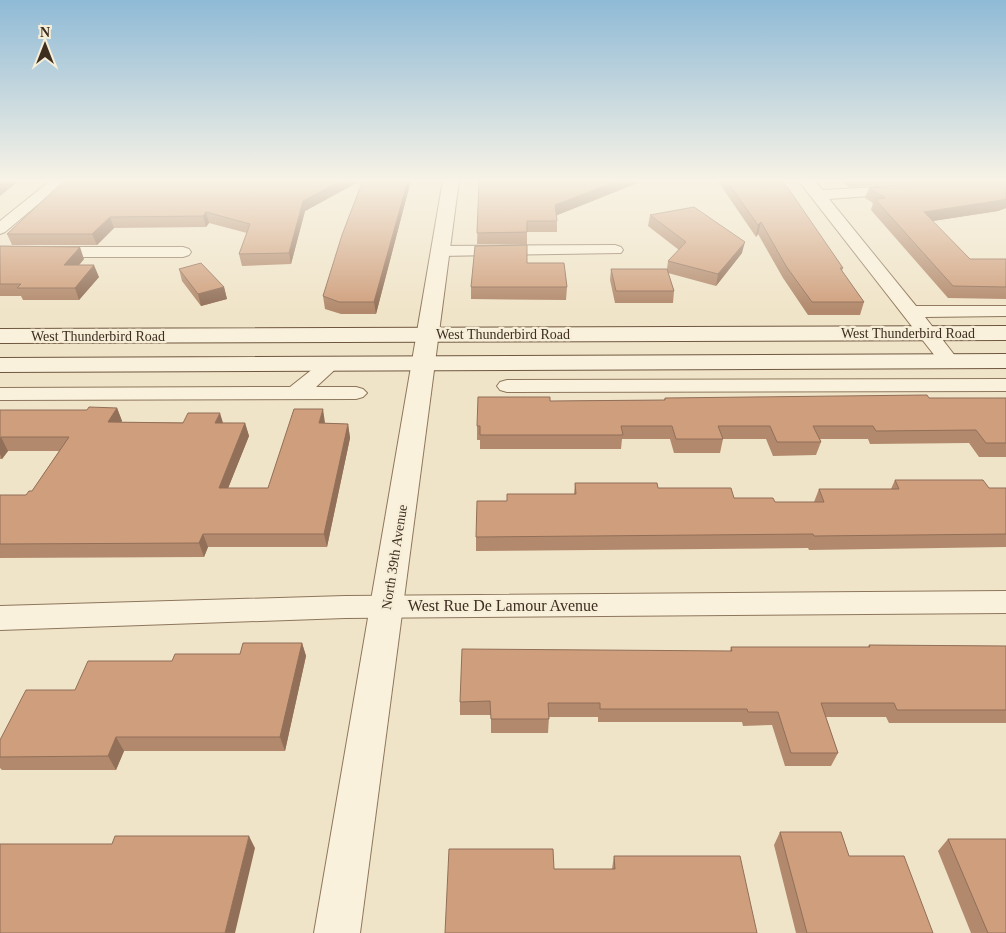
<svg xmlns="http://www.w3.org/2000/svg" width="1006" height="933" font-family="Georgia,serif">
<rect width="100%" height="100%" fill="#f0e4c8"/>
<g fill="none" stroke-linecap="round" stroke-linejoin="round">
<defs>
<path id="minor" d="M51,180h16l-62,52 -5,2v-13z
M798,180h15l10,10 73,-4 26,-6h26l-2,3 -50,11 -67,5 87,107h90v10l-81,1 34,44 -3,4 -7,2 -7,-2z
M615,245l6,2 2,3 -2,3 -181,3 -6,-2 -2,-3 2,-3 6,-2z
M0,247h183l6,2 2,3 -2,3 -6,2h-183z
M331,358l7,2 3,4 -25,23h40l7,2 4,4 -4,4 -7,2 -356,1v-12l290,-1 34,-27z
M1006,379v12l-499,1 -7,-2 -3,-4 3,-4 7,-2z
M1006,591v22l-661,5 -345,12v-24l345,-10z"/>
<path id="tertiary" d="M443,180h16l-99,753h-46z"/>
<path id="secondary" d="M1006,326v14l-1006,3v-14z
M1006,354v14l-1006,4v-14z"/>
</defs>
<use href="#minor" stroke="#8d765c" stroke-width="2"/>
<use href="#tertiary" stroke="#8d765c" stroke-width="2"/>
<use href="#secondary" stroke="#6f573f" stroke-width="2"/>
<use href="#minor" fill="#faf1dc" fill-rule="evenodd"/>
<use href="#tertiary" fill="#faf1dc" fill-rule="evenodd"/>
<use href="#secondary" fill="#faf1dc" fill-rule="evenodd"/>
</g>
<path fill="#b2896c" d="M65,180h297l-57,31 -14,53 -49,2 -3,-12 8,-21 -38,-10 -3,4 -92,1 -17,17h-85l-5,-11z
M363,180h48l-35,134h-35l-16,-5 -2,-13z
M479,180h166l-88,35v17h-30v12h-50z
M717,180h64l62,88 -1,3 22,31 -4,13h-52l-25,-37 -25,-44 -2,3z
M839,180h75l-18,4 -47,3z
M1006,180v28l-8,3 -66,10 38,38h36v40l-58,-1 -77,-88 2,-7 -8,-5 4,-10z
M650,215l92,38 -26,33 -48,-13 6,18 -1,12h-58l-5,-23 1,-11h56l1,-8 11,-11 -31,-24z
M0,246l84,13 -5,6 20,12 -20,23h-56l-2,-4h-21z
M527,263l40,24 -1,13 -95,-1v-12z
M179,269l45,18 3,12 -26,7 -19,-25z
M665,398h341v59h-27l-10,-14 -99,1 -2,-5h-48l1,3 -5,13 -43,1 -7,-17h-43l-3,14h-46l-4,-14h-48l-1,10h-141v-9h-3v-14l73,-25 114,-1z
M117,408l5,13 -1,1 124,1 4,13 -21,52h40l57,-65 23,1 2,14 -23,109h-119l-4,10 -204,1v-63h26l6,-4 27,-40h-51l-6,8h-2v-49h87z
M895,480l94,8h17v59l-197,3 -1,-2 -332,3v-14l98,-43 1,-11 83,5 76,10 41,4h39l5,-13h72z
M302,643l4,13 -21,95h-161l-8,19h-114l-2,-2v-28l75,-50 97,-29 68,-7z
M869,645l137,1v77h-117l-3,-6h-60l12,36 -7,13h-46l-13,-41 -29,1 -1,-4h-144v-5h-49l-1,16h-57v-18h-31v-13l270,-51 1,-4h137z
M780,832l69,24 84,77h-137l-22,-88z
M948,839l58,94h-35l-33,-82z
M614,856l143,77 -203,-64h58z"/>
<path fill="#916f58" d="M2,180h18l-20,16v-14z
M342,180h20l-57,31 -14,53 -2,-11 14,-52z
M408,180h3l-35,134 -2,-12z
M620,180h25l-90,36v-11z
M897,180h17l-18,4z
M1006,199v9l-8,3 -78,12 4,-11z
M206,212l3,11 -3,4 -3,-11z
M110,217l4,11 -17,17 -5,-11z
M761,222l-3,12 -2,3 2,-12z
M745,242l-3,11 -26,33 2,-12z
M80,247l4,12 -15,18 -5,-12z
M94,265l5,12 -20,23 -4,-12z
M224,287l3,12 -26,7 -3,-12z
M117,408l5,13 -9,14 -5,-13z
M323,409l2,14h-6z
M220,413l4,13 -9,-3z
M245,423l4,13 -26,65 -4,-13z
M348,424l2,14 -23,109 -3,-13z
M1,437l7,14 -6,8 -2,-5v-15z
M203,534l5,13 -4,10 -5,-14z
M302,643l4,13 -21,95 -5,-14z
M116,737l8,14 -8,19 -8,-14z
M249,836l6,12 -20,85h-10z"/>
<path fill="#cf9f7d" stroke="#916f58" d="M65,180h277l-39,21 -14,52 -50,1 11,-30 -44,-12 -3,4 -93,1 -18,17h-85z
M363,180h45l-34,122h-35l-16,-6 19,-61z
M479,180h141l-65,25 2,16h-30v11l-50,1z
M726,180h55l7,8 55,80h-3l24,34h-52l-26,-36 -25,-44 -3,3z
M924,180h82v19l-4,1 -78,12 46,47h36v28l-53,-1 -78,-87 10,-1 -16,-10 31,-3z
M694,207l51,35 -27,32 -50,-13 18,-19 -36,-27z
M527,245v18h37l3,24h-96l4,-41z
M0,246l80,1 -16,18h30l-19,23h-58l4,-4h-21z
M201,263l23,24 -26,7 -19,-25z
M611,269h56l7,22h-58z
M927,395l2,3h77v45h-20l-10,-13 -100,1 -3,-5h-60l8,16h-44l-7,-16h-52l5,13h-47l-4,-13h-51l2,9h-143v-9h-3l1,-29h72v4l115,-1v-2z
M89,407l28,1 -9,14 75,1 5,-10h32l-5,10h30l-26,65h49l26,-79h29l-4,14 29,1 -24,110h-121l-4,9 -199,1v-49h26l3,-4h3l37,-54h-68l-1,2v-29h87z
M895,480h88l6,8h17v46l-192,2 -1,-2 -337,3 1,-36h30v-7h69l-1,-11h82l1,5h73l3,10h39l2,4h49l-5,-13h80z
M243,643h59l-22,94h-164l-8,19 -108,1v-17l26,-50h49l13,-29h84l3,-7h65z
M869,645l137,1v64h-109l-3,-7h-73l17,50h-47l-13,-41h-30l-1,-3h-147v-6h-52l1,16h-58l-1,-18 -30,1 2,-53 270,2 -1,-4h139z
M780,832h61l8,24h55l29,77h-126z
M115,836h134l-24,97h-225v-89h112z
M948,839h58v94h-18z
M449,849h104l1,20h61l-1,-13h126l17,77h-312z"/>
<linearGradient id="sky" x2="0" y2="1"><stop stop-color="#8fbad6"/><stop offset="0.58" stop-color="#f8f3e6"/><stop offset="1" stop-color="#f8f3e6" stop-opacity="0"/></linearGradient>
<rect width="1006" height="311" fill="url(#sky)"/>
<g text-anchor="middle" stroke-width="4.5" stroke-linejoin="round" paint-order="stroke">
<g font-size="14" fill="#3d2e20" stroke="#f7eed8">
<text x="908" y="338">West Thunderbird Road</text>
<text x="503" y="339">West Thunderbird Road</text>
<text x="98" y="341">West Thunderbird Road</text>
<text transform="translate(394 557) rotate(-81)" y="5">North 39th Avenue</text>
</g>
<g font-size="16" fill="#3d2e20" stroke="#f7eed8">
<text x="503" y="611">West Rue De Lamour Avenue</text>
</g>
</g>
<g transform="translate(45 45)" stroke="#f7eed8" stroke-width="4" paint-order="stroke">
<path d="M0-4L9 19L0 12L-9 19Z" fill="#3d2e20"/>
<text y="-8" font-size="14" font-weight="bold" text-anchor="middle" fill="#3d2e20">N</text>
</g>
</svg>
